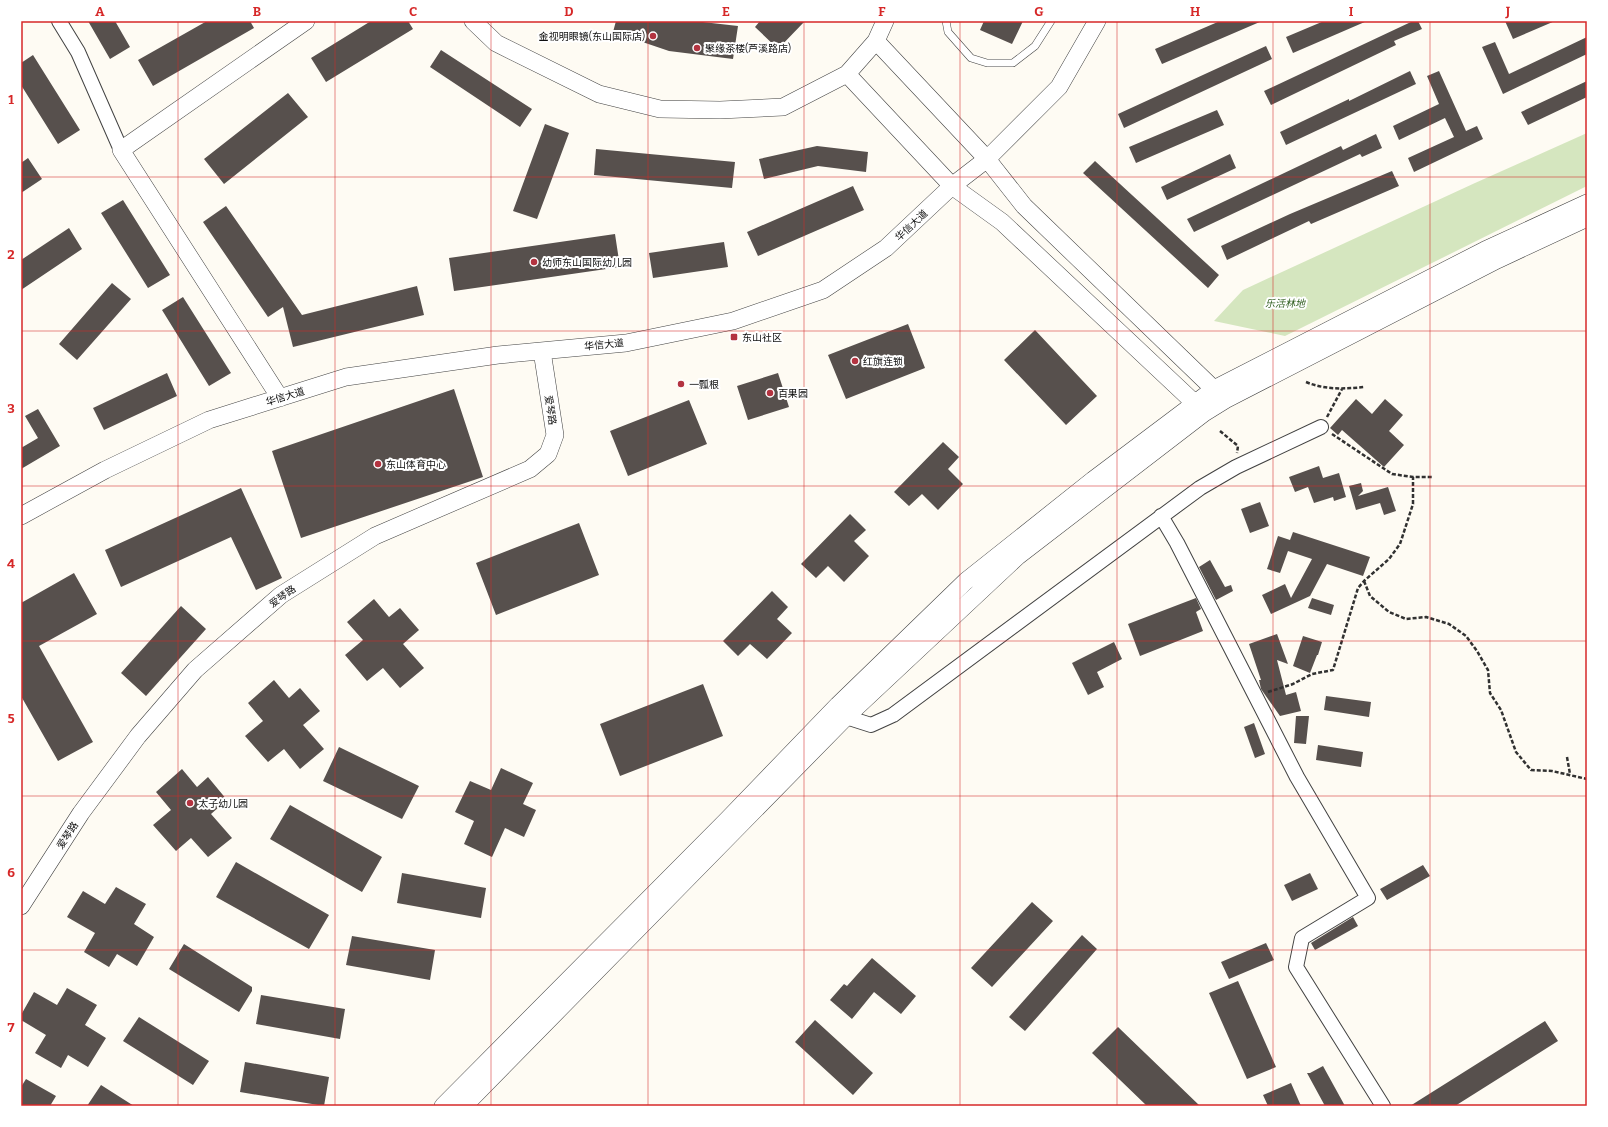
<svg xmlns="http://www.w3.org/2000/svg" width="1608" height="1127" font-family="Bitter,'Noto Sans SC',serif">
<rect width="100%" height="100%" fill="#fefbf3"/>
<path fill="#d5e6bf" d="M1587,133v53l-302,150 -71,-15 29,-31 232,-107z"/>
<path fill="#57504d" d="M88,21h27l15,26 -20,12z
M207,21h43l4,7 -101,58 -15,-26z
M371,21h37l5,8 -87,53 -15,-24z
M616,21h78l44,5 -5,33 -64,-8 -56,-19z
M760,21h45l-27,28 -23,-22z
M984,21h39l-11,23 -32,-14z
M1220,21h42l-100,43 -7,-15z
M1324,21h43l-74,32 -7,-16z
M1413,21h5l4,8 -28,12 2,4 -125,60 -7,-14z
M1505,21h50l-42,18z
M1587,37v17l-84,40 -21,-47 13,-5 14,32z
M1266,46l6,13 -148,69 -6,-14z
M441,50l91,59 -12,18 -90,-60z
M33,55l47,75 -22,14 -37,-59v-22z
M1410,71l6,13 -130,61 -6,-13 69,-33v2z
M1439,71l27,60 11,-5 6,13 -69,33 -6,-14 46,-21 -9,-19 -46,22 -6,-14 46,-22 -12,-28z
M1587,81v16l-59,28 -7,-13z
M288,93l20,24 -84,67 -20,-25z
M1217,110l7,15 -88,38 -7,-16z
M545,124l24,9 -32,86 -24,-8z
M1376,134l6,14 -20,9 -2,-3 -166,78 -7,-13 154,-73 2,4z
M817,146l51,6 -2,20 -48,-6 -54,13 -5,-20z
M596,149l139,13 -3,26 -138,-13z
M1230,154l6,14 -69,32 -6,-13z
M28,158l14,21 -21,14v-30z
M1095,161l124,114 -11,13 -125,-115z
M1392,171l7,15 -88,38 -2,-3 -82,39 -6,-14 69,-32z
M853,186l11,24 -106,46 -11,-24z
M123,200l47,75 -22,13 -47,-75z
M226,206l76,109 115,-29 7,29 -131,32 -10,-40 -15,10 -65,-95z
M69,228l13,21 -61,41v-30z
M615,234l5,33 -166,24 -5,-33z
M724,242l4,25 -75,11 -4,-25z
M112,283l19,16 -54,61 -18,-16z
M183,297l48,76 -22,13 -47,-76z
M908,324l17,44 -79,31 -18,-44z
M1035,330l62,66 -31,29 -62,-65z
M167,373l10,23 -73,34 -11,-22z
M778,373l11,34 -41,13 -11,-34z
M454,389l29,88 -182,61 -29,-87z
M1356,399l16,15 13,-15 18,16 -14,16 15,14 -20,22 -42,-37 -4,5 -8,-7z
M689,400l18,44 -79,32 -18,-45z
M38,409l22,37 -39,23v-21l17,-10 -13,-22z
M943,442l16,15 -11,12 15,15 -25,26 -16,-16 -13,12 -15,-14z
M1319,466l4,12 16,-5 7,24 -12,4 -1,-4 -19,6 -6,-16 -13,5 -6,-15z
M1361,483l2,8 -5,5 30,-9 8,24 -12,4 -4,-12 -24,7 -7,-24z
M241,488l41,90 -26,12 -25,-53 -110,50 -16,-37z
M1260,502l9,24 -19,7 -9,-24z
M850,514l16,16 -12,11 15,15 -25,26 -16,-16 -12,12 -15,-14z
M579,523l20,52 -103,40 -20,-52z
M1293,532l77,25 -7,19 -36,-12 -17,32 -39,18 -9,-19 23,-11 6,14 21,-39 -24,-8 -8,22 -13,-4 11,-33 12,4z
M1210,560l15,27 6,-2 2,6 -17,9 -17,-33z
M74,573l23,41 -58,32 54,96 -35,19 -37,-65v-93z
M772,591l16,16 -11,12 15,14 -25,26 -17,-15 -12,12 -15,-15z
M1196,598l5,11 -5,3 7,19 -63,25 -12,-32z
M1312,598l22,7 -3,10 -23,-7z
M374,599l15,18 11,-9 19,22 -16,14 21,24 -24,20 -17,-20 -16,13 -22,-26 18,-15 -16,-18z
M181,606l25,23 -60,67 -25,-23z
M1277,634l11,30 -11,-4 9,35 10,-3 5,19 -21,5 -19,-27 -2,-9h2l-12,-36z
M1303,636l19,6 -4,13h-1l-7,18 -17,-7z
M1114,642l8,17 -25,13 7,15 -16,8 -16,-32z
M274,680l15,18 11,-10 20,23 -17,14 21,24 -24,20 -16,-20 -16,13 -23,-26 18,-15 -15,-18z
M703,684l20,52 -103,40 -20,-52z
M1326,696l45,6 -2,15 -45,-7z
M1296,716h13l-3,28 -12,-1z
M1254,723l11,31 -10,4 -11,-31z
M1318,745l45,7 -2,15 -45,-7z
M339,747l80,39 -17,33 -79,-38z
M501,768l32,15 -10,21 13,6 -12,27 -19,-9 -13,29 -28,-13 10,-23 -19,-9 15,-31 21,9z
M182,769l15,18 11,-10 19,23 -16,14 21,24 -24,19 -17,-19 -15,13 -23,-26 18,-15 -15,-18z
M290,805l92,52 -20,35 -92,-53z
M236,862l93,53 -20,34 -93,-52z
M1423,865l7,11 -43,24 -7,-11z
M402,873l84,15 -5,30 -84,-15z
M1310,873l8,16 -26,12 -8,-16z
M116,887l30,17 -12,20 20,13 -17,29 -20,-12 -8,13 -25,-15 11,-19 -28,-16 16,-26 22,13z
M1032,902l21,19 -61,66 -21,-19z
M1353,917l5,9 -43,24 -4,-7z
M1082,935l15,14 -72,82 -16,-14z
M352,936l83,14 -5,30 -84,-15z
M1266,943l8,17 -45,19 -8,-17z
M184,944l68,43v4l-13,21 -70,-43z
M872,958l44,38 -15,18 -27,-22 -22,27 -22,-19 14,-16 3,2z
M1238,981l38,86 -29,12 -38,-86z
M67,988l30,17 -12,20 21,13 -18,29 -20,-12 -7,13 -26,-15 11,-18 -25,-15v-5l13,-23 23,13z
M261,995l84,14 -5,30 -84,-15z
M139,1017l70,44 -16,24 -70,-44z
M815,1020l58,53 -20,22 -58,-53z
M1545,1021l13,20 -103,65h-45z
M1118,1027l82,79h-53l-55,-53z
M245,1062l84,15 -5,29 -84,-14z
M1323,1066l22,40h-20l-18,-33h3z
M26,1079l30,17 -6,10h-29v-19z
M1291,1083l10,23h-33l-5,-11z
M101,1085l33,21h-47z"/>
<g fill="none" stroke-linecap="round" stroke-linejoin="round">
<defs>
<path id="service" d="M946,21l2,11 23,26 16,5h26l22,-17 16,-25"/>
<path id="minor" d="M59,21l19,31 43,98
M1161,516l16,27 120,234 71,121 -66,40 -6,29 87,139
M846,717l25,8 22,-10 307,-227 36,-21 85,-40"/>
<path id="tertiary" d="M473,21l23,22 103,51 61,15 60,1 63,-3 64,-33 29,-33 9,-20
M876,41l111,118 37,47 198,191
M847,74l105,112 50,36 200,188
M280,398l-159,-248 185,-129
M21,516l84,-46 104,-50 137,-43 152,-22 128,-12 107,-22 90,-31 63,-42 66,-62 35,-27 72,-72 38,-66
M21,906l60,-93 57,-77 57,-66 86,-75 94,-59 155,-67 18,-15 7,-19 -13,-84
M443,1106l284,-286 111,-115 128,-124 127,-101 121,-91 271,-139 102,-47
M464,1106l382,-389 172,-161 186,-143 21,-13 272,-140 90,-42"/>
</defs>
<use href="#service" stroke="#424242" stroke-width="8"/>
<use href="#minor" stroke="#424242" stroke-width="16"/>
<use href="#tertiary" stroke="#424242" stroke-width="18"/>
<path stroke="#313131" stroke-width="2.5" stroke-dasharray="4 2" stroke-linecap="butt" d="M1306,382c19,8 39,7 58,5
M1327,417l15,-28
M1220,431l18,15 -1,7
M1332,434l60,40 21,3h20
M1364,581l6,15 19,16 17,7 20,-2 23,7 17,12 11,15 11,19 2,23 11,17 15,42 15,18 21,1 35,8
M1268,692l25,-8 19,-10 21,-4 25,-82 6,-7 25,-22 11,-15 13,-40v-27
M1567,757l3,17"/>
<use href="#service" stroke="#fff" stroke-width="7"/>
<use href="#minor" stroke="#fff" stroke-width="14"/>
<use href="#tertiary" stroke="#fff" stroke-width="17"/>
</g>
<path fill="none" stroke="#d62828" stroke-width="1" stroke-opacity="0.55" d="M178,21v1085M335,21v1085M491,21v1085M648,21v1085M804,21v1085M960,21v1085M1117,21v1085M1273,21v1085M1430,21v1085M21,177h1566M21,331h1566M21,486h1566M21,641h1566M21,796h1566M21,950h1566"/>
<g fill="#b33340" stroke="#fff" stroke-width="1.5">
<circle cx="653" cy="36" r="4"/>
<circle cx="697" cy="48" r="4"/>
<circle cx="534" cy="262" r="4"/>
<rect x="730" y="333" width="8" height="8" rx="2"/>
<circle cx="855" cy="361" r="4"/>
<circle cx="681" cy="384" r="4"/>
<circle cx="770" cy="393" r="4"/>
<circle cx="378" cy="464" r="4"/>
<circle cx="190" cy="803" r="4"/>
</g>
<g text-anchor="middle" stroke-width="4" stroke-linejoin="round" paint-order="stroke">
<g font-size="10" fill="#0f0f0f" stroke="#fff" text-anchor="start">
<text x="645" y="40" text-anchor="end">金视明眼镜(东山国际店)</text>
<text x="705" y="52">聚缘茶楼(芦溪路店)</text>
<text x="542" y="266">幼师东山国际幼儿园</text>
<text x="742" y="341">东山社区</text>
<text x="863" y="365">红旗连锁</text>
<text x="689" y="388">一瓢根</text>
<text x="778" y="397">百果园</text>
<text x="386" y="468">东山体育中心</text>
<text x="198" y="807">太子幼儿园</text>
</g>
<g font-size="10" fill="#0f0f0f" stroke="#fff">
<text transform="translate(911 225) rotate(-43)" y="4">华信大道</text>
<text transform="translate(604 344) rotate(-6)" y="4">华信大道</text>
<text transform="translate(285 396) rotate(-17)" y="4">华信大道</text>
<text transform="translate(551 410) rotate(81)" y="4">爱琴路</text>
<text transform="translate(282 596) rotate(-36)" y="4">爱琴路</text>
<text transform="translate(67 835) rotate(-56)" y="4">爱琴路</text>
</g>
<g font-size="10" font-style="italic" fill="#356225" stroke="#fff">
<text x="1285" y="307">乐活林地</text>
</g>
</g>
<rect width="1608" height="1127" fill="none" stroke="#ffffff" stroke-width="44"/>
<rect x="22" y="22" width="1564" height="1083" fill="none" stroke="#d62828" stroke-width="1.5"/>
<g font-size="13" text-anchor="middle" font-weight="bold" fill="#d62828">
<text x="100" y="16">A</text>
<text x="257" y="16">B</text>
<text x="413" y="16">C</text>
<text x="569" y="16">D</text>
<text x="726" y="16">E</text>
<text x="882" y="16">F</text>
<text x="1039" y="16">G</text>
<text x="1195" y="16">H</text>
<text x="1351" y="16">I</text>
<text x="1508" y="16">J</text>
<text x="11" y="104">1</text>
<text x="11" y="259">2</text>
<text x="11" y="413">3</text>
<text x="11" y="568">4</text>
<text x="11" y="723">5</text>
<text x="11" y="877">6</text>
<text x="11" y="1032">7</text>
</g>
</svg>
